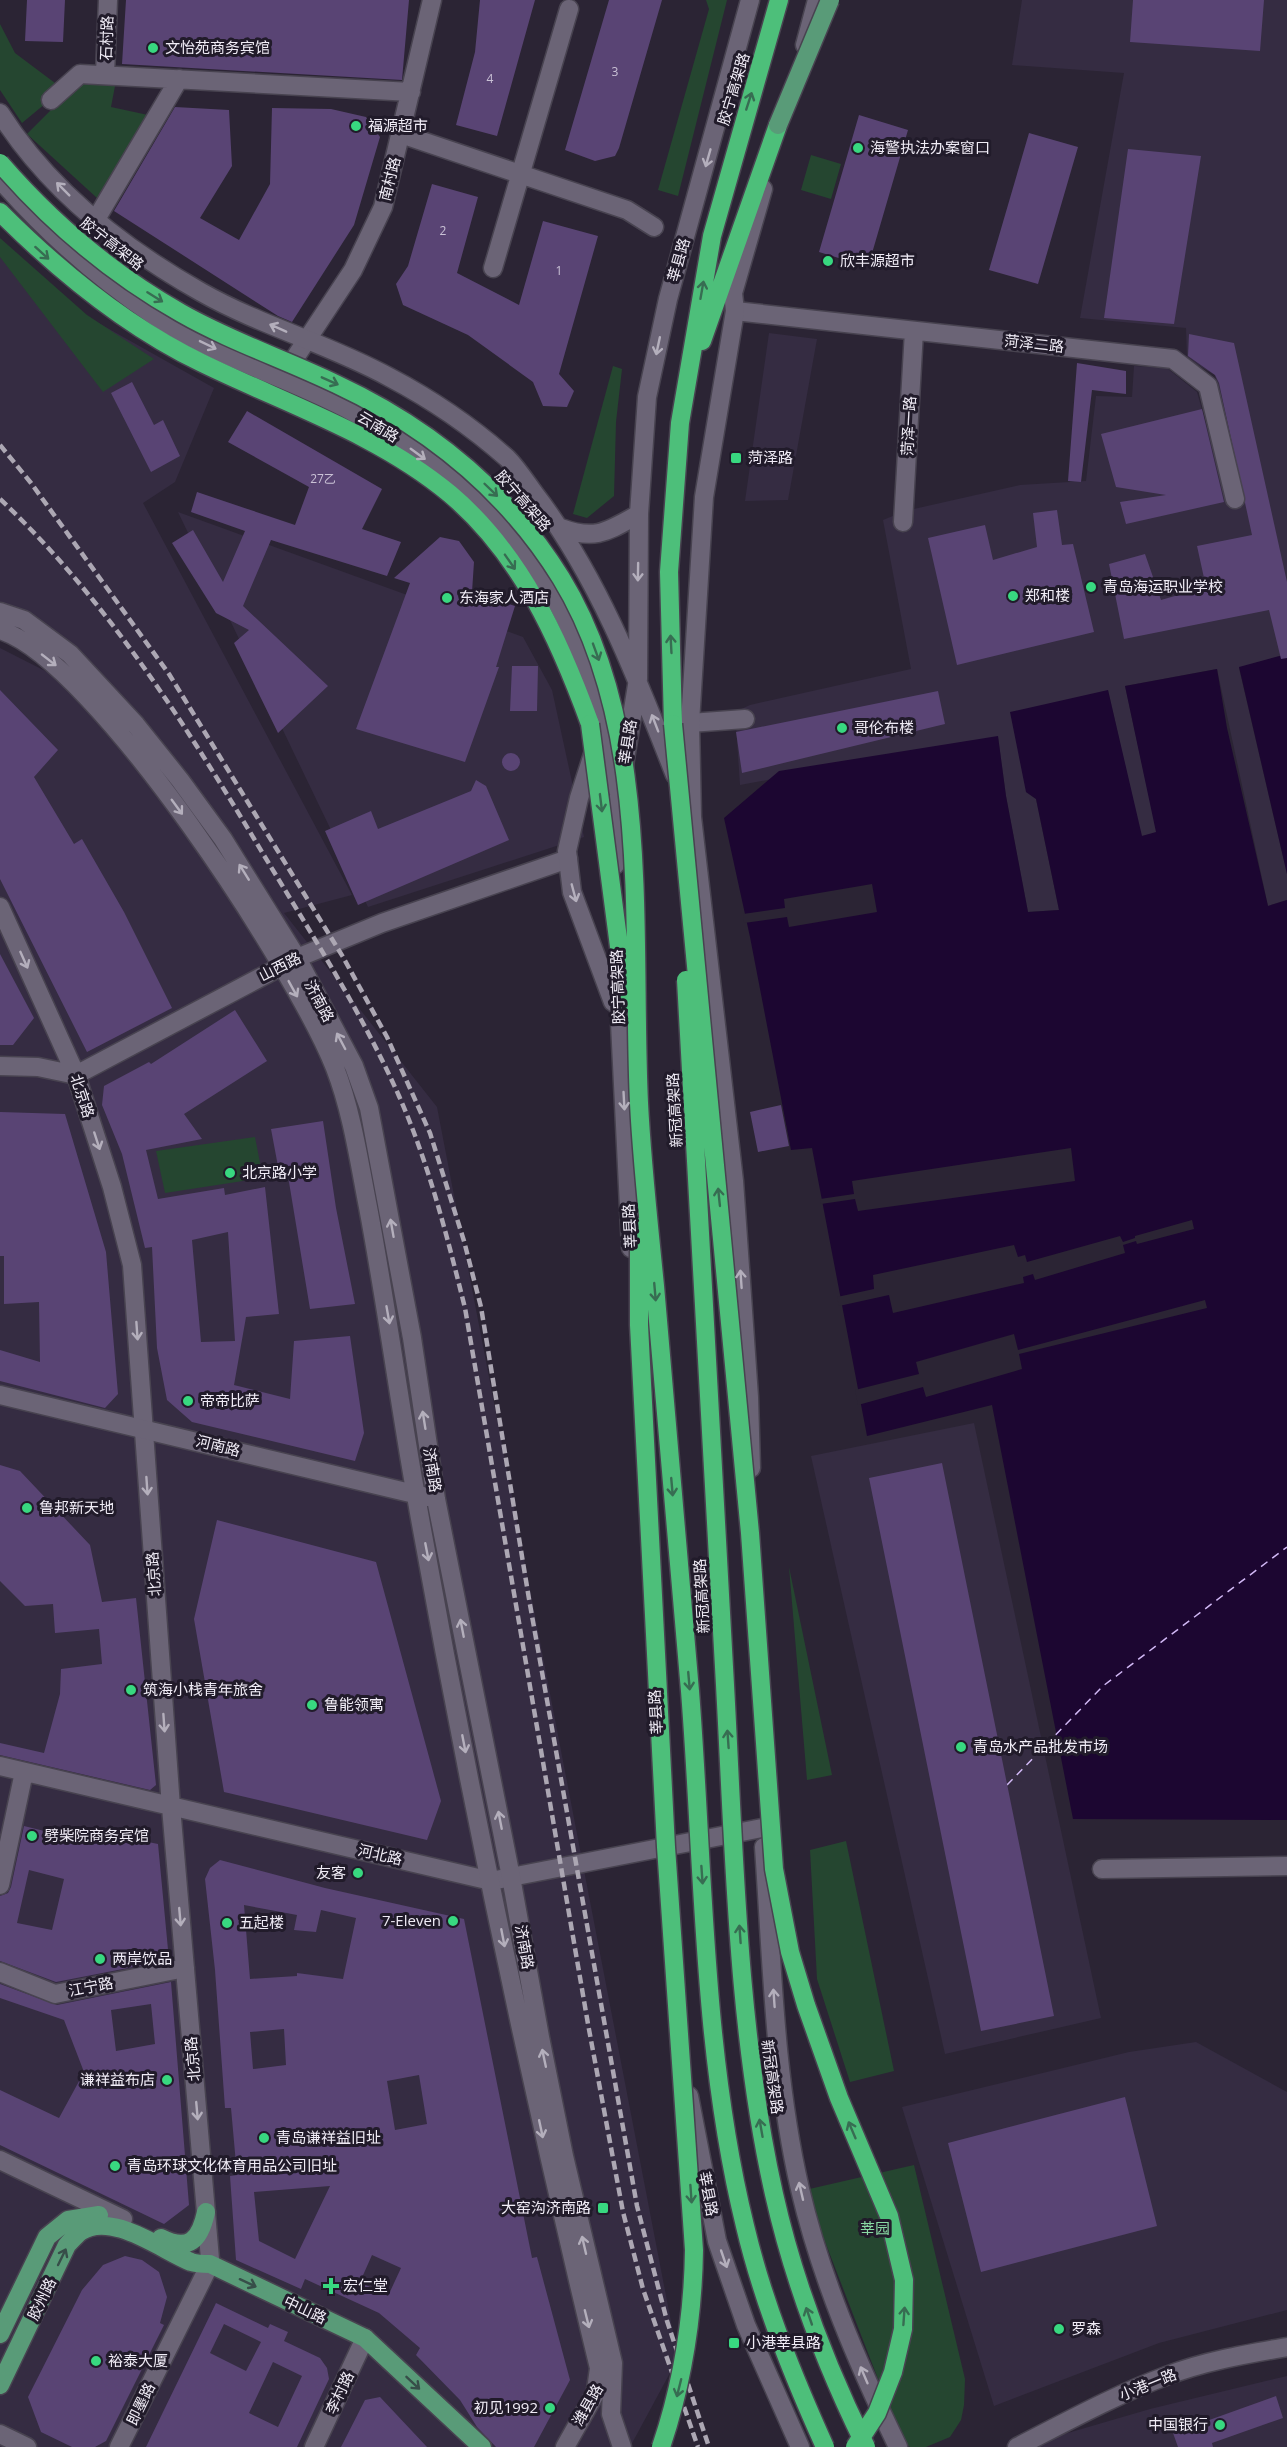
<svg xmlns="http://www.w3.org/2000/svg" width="1287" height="2447" font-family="'Open Sans','Noto Sans SC',sans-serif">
<rect width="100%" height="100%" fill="#2b2434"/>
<path fill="#352c42" d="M1022,0h265v654l-48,14 48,206v26l-19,6 -51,-237 -92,17 32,147 -16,3 -33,-146 -82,102 10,7 23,111 -31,2 -22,-116 -8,-59 -258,48 -5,-73 15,-7 161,-36 -28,-149 22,-9 115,-26 66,-4 10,-85 36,1 2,-31 33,2 30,24 31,109 15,-5 -28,-121 -28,-16 -1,-31 -106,-10 44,-245 -112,-8z
M0,240l86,76 128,72 -39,94 -32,21 209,392 -68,18 153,194 241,1251 -48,89h-630v-1799l126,64 -24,-35 -56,-52 -29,-14 -17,-4z
M769,333l48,6 -29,161 -43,1z
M178,512l345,125 29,53 32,147 -216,70z
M974,1423l127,595 -156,36 -134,-598z
M1196,2042l91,50v218l-128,33 -165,63 -92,-299 227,-55z
M1287,2376v71h-267l130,-38z"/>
<path fill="#254630" d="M706,0h21l-49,196 -20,-6 51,-181z
M0,24l15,29 48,36 -41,34 -22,-33z
M80,81l35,5 -4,21 37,8 -51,83 -70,-64z
M811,155l30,9 -10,35 -30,-9z
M0,238l87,77 67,44 -51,33 -103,-135z
M613,366l9,3 -6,53 -2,74 -27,22 -14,-4z
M255,1137l8,41 -98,15 -9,-42z
M789,1567l43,208 -25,5z
M846,1841l48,230 -44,11 -33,-103 -7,-129z
M914,2165l51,214 -1,26 -3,15 -11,17 -24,10h-16l-8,-6 -97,-251z"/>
<path fill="#1c0631" d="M1287,654v220l-48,-207z
M1217,669l10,59 41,178 19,-6v920l-214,-1 -81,-414 -125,31 -55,-288 -21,2 -41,-213 -26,-119 55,-47 219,-35 8,60 22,116 31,-2 -23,-111 -10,-7 -16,-80 98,-22 34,146 14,-4 -31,-146z"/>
<path fill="#2b2434" d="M872,884l5,28 -88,15 -2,-10 -43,6 -1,-9 42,-6 -1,-9z
M1071,1148l4,33 -217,30 -3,-12 -34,5 -1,-5 34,-5 -2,-13z
M1192,1220l2,9 -57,15 -1,-3 -13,4 2,8 -90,27 -2,-6 -10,3 1,6 -131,30 -4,-18 -50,11 -2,-9 37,-8 -1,-14 141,-30 4,12 7,-2 2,7 93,-26 3,6 12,-4v-2z
M1205,1300l2,8 -188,46 3,15 -96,28 -3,-10 -65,18 -3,-15 64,-16 -3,-12 98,-28 4,16z"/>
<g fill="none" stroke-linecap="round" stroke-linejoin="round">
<path stroke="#d1b8f5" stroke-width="1.5" stroke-dasharray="8 6" stroke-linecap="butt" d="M1007,1785l96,-99 184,-139"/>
</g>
<path fill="#594474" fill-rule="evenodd" d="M27,0h38l-2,42 -38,-1z
M126,0h283l-7,80 -280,-16z
M480,0h55l-38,136 -41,-11 19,-73z
M609,0h53l-43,148 -4,8 -20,5 -30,-11z
M1133,0h131l-4,51 -130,-9z
M175,107l54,3 3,56 -32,52 39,22 31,-56 2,-76 59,1 35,8 14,20 -26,88 -62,97 -14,-6 -164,-105z
M859,115l49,15 -40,137 -49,-15z
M1029,133l49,14 -40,137 -49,-14z
M1128,149l73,7 -27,168 -70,-6z
M432,184l46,13 -21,76 62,32 24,-84 55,15 -39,138 15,17 -7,16 -24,-1 -10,-24 -65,-47 -65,-30 -7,-21 12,-18z
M1189,334l45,9 53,239v76l-6,1 -12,-49 -145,29 -15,-75 36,-10 16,46 45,-13 -9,-41 55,-11 -33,-152 -4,-8 -27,-19z
M1077,363l49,8v23l-34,-4 -11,92 -13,-1z
M132,382l22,43 9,-5 17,36 -29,16 -40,-79z
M1202,409l22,93 -98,22 -6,-22 46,-7 -50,-8 -15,-53z
M247,411l135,78 -20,40 39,13 -14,34 -116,-36 -28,66 85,80 -50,47 -44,-90 15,-13 -33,-17 -44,-70 21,-13 30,52 22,-51 -54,-19 6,-20 98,33 14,-38 -81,-45z
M1057,510l5,35 11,-1 21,88 -137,33 -29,-127 57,-13 8,35 44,-13 -4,-34z
M440,537l19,4 15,21 -2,30 43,14 -19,61h3l-34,95 -109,-33 54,-146 -16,-5z
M512,666h26l-1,45h-27z
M0,690l58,60 -24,27 40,67 8,-5 42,73 48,96 -85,44 -87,-173z
M938,691l7,33 -203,49 -6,-41z
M502 762a9 9 0 1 1 18 0a9 9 0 1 1-18 0Z
M476,780l10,6 23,54 -151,65 -33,-74 46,-20 7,18 93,-38z
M0,954l34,64 -21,27h-13z
M235,1010l32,51 -83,53 18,25 -56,11 12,49 66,-11 1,7 40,-8 14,127 -33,3 -12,68 56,14 4,-58 56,-5 14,97 -9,28 -163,-39 -25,-22 -10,-52 -5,-101 -7,1 -23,-94 -20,-49 2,-19 45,-24 2,2zM228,1232l7,109 -34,1 -9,-102z
M781,1105l8,41 -31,6 -8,-40z
M0,1112l65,2 41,138 12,142 -13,14 -105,-27v-31l40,12 -1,-60 -35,2v-48h-4z
M323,1121l13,87 19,96 -45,5 -22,-133 -8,1 -9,-48z
M942,1463l112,553 -73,15 -112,-553z
M0,1465l20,6 70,74 12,57 34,-4 20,187 -6,5 -150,-35v-12l44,10 16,-59 1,-25 41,-5 -3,-35 -44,4 -2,-29 -28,2 -25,-25z
M217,1520l159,42 65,239 -14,39 -203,-48 -30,-173z
M24,1826l73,18 2,-12 59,12 11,116 -113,22 -56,-21v-65l8,-3 3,-6zM29,1870l35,9 -12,51 -35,-7z
M220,1860l105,28 139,31 68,339 5,-1 33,123 -36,67h-38l-19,-20 -17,-27 -44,-45 4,-7 -41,-35 -74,-34 -4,10 -65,-29 -6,-84 7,-1 -6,-67h-6l-10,-138 -10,-91 5,-11zM244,1905l53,10 -3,15 22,2 5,-22 35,8 -13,61 -46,-6v3l-47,3zM284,2029l2,36 -33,4 -3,-37zM419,2075l8,49 -32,6 -8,-49zM330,2186l-35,73 -36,-18 -5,-49zM372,2255l29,13 -13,28 -28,-14z
M171,1982l18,223 -25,19 -164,-79v-55l59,28 25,-46 -20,-52 -64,-22v-14l57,21zM151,2004l4,40 -39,7 -5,-41z
M1125,2097l32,129 -176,46 -33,-129z
M125,2256l17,4 17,12 8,25 -7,26 4,2 -58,116 -11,6h-23l-31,-15 -13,-35 54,-107 21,-25z
M216,2303l52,25 2,-4 18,8 -4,9 36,17 7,10 2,11 -32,68h-151zM224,2324l37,18 -15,29 -36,-18zM273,2362l29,14 -24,51 -29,-14z
M1276,2396l7,22 -71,25 1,4h-35l-5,-14z
M380,2397l47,50h-86l24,-47z"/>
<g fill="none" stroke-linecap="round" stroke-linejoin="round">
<defs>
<path id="street" d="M105,75l3,-75
M51,100l29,-26 331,18
M401,134l226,76 27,17
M95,221l84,-142
M493,268l76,-259
M735,311l438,48 35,27 27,113
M283,376l70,-106 30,-63 49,-207
M903,522l11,-191
M690,723l55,-4
M0,907l76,168 36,112 20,78 39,542 39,452v5l-91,183
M0,1066l38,1 38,8 221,-117 85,-35 186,-64
M0,1766l491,115 271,-53
M1102,1869l185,-3
M0,1885l24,-113
M0,1972l55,22 130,-26
M0,2160l123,59
M0,2434l27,13
M314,2447l51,-109
M565,2447l39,-69
M1017,2447c49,-25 98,-52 149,-71 39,-15 81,-22 121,-29"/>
<path id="secondary" d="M805,45l12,-45
M0,113c48,76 123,135 201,179 60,34 128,52 188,85 42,22 83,50 118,81 10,10 19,24 27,35 64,83 103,185 141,282
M0,179c46,53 98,99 156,138 61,41 134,61 197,95 77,42 150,99 195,175 37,60 52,134 69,202
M561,528c35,13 47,3 78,-14
M0,612l24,8 46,34 66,71 44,55 43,59 74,119 57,108 15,42 43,230 24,161 75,378 29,160 24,119 49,207 -2,51 11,33
M0,630c96,30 297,341 335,438 17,44 24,93 33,139 18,96 31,193 48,289 52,293 113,584 183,872l-3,22
M594,751l-15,47 -12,53 5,41 41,110
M615,865l4,-69 19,-117 1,-165 8,-117 21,-98 82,-299
M618,982l13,266
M0,1395l427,102
M751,1468l-2,-71 -15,-216 -42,-364 -2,-94 14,-226 31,-186 -2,-18 30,-104
M764,1847c8,114 10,230 36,342 21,90 58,175 98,258
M689,2096l28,145 29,84 54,122"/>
<path id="primary" d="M161,2238c28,14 39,2 45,-26
M0,2334l47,-97 21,-17 31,-5
M0,2385l67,-140c4,-4 9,-10 13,-13 31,-22 83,19 111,30 6,2 13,2 19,2l155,74 117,109"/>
<path id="highway" d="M0,212c59,59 127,115 202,151 84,41 176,71 248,131 71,60 109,145 140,230
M702,341l76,-216
M673,724l-4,-152 11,-149 32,-187 67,-236"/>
</defs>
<use href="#street" stroke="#484350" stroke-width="21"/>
<use href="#secondary" stroke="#484350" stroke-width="21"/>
<use href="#primary" stroke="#484350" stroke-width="21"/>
<use href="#highway" stroke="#484350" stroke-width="21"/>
<use href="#street" stroke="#6b6476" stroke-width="18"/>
<use href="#secondary" stroke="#6b6476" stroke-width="18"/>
<use href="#primary" stroke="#599b78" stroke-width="18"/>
<use href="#highway" stroke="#4dbf7a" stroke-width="18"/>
<path stroke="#aca7b3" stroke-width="4.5" stroke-dasharray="9 4.5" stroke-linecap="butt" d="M0,445l31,38 138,191 174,283 44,80 43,96 34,108 17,66 48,292 108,607 30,115 42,126
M0,499c102,96 178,214 250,333 51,86 108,172 149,264 30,68 48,140 66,212l123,716 35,188 20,77 55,158"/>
<defs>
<path id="primary-bridge" d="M778,125l52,-125"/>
<path id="highway-bridge" d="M0,163c52,60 112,111 181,150 49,28 103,46 155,71 92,43 171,107 225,194 92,150 70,355 78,525 3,61 10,122 16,183 11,135 24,270 35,405 14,178 12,360 55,535 18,76 48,150 80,221
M590,724l36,276
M673,724l77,809 24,336 16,83 16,53 33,93 50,118 15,64 -1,49 -10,43 -16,41 -22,34
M686,980c12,229 24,458 38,687 10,172 12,359 50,527 20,89 52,172 92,253
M639,1227v98l27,522 28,403c-1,68 -11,132 -33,197"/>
</defs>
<use href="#primary-bridge" stroke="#484350" stroke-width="21" stroke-linecap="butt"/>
<use href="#highway-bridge" stroke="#484350" stroke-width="21" stroke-linecap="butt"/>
<use href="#primary-bridge" stroke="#599b78" stroke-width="18"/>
<use href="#highway-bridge" stroke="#4dbf7a" stroke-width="18"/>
</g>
<defs><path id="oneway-shaft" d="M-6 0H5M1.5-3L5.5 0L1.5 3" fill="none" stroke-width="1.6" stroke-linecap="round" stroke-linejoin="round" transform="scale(1.5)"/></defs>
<g stroke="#376d52">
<use href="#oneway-shaft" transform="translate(749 101) rotate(-72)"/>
<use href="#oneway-shaft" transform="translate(42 253) rotate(42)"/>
<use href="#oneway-shaft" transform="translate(702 290) rotate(-80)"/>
<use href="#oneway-shaft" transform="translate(155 297) rotate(32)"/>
<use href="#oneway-shaft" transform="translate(330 381) rotate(24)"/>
<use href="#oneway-shaft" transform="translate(491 490) rotate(44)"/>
<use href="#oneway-shaft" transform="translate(510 562) rotate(55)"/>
<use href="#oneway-shaft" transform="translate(671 644) rotate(-93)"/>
<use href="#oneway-shaft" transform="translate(596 652) rotate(70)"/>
<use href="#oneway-shaft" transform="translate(601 803) rotate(83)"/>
<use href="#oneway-shaft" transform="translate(719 1197) rotate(-96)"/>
<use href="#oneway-shaft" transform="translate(655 1292) rotate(85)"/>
<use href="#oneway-shaft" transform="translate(672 1487) rotate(85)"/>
<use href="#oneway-shaft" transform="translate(689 1681) rotate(85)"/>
<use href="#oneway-shaft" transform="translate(728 1739) rotate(-94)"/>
<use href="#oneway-shaft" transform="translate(702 1875) rotate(86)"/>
<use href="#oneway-shaft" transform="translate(740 1934) rotate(-94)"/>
<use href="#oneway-shaft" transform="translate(761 2128) rotate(-100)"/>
<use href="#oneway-shaft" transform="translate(852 2130) rotate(-113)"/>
<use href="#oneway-shaft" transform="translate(691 2194) rotate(86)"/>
<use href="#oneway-shaft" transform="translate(809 2316) rotate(-109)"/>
<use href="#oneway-shaft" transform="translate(904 2316) rotate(-86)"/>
<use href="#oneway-shaft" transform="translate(679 2388) rotate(104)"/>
</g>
<g stroke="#b4afbc">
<use href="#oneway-shaft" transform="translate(708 158) rotate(106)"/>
<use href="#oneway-shaft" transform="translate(63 189) rotate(-135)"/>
<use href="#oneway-shaft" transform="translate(278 328) rotate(-156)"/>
<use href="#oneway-shaft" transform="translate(208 345) rotate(26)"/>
<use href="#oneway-shaft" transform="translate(658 346) rotate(102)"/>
<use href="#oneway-shaft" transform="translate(418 454) rotate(36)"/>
<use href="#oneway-shaft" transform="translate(638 572) rotate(91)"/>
<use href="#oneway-shaft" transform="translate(49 660) rotate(38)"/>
<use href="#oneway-shaft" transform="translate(655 723) rotate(-111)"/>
<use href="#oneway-shaft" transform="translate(177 807) rotate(54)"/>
<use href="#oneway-shaft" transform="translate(244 872) rotate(-122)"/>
<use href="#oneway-shaft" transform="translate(574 893) rotate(75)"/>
<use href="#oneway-shaft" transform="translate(24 960) rotate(66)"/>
<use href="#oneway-shaft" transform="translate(293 989) rotate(61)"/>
<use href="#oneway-shaft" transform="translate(341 1041) rotate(-118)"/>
<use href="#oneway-shaft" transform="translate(624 1101) rotate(87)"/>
<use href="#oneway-shaft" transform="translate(97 1141) rotate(72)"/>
<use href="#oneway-shaft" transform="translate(392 1228) rotate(-100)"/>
<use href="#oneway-shaft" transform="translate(741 1279) rotate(-94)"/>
<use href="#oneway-shaft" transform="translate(388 1315) rotate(80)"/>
<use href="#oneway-shaft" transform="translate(137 1331) rotate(86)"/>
<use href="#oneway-shaft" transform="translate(424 1420) rotate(-99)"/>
<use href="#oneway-shaft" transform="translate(147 1486) rotate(86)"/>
<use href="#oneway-shaft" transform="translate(427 1552) rotate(79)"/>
<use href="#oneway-shaft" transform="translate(462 1628) rotate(-101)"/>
<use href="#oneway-shaft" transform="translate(164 1723) rotate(86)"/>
<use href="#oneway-shaft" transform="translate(464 1744) rotate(79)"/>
<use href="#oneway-shaft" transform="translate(500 1820) rotate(-101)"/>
<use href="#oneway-shaft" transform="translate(180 1917) rotate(85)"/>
<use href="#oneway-shaft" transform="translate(503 1938) rotate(79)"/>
<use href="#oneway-shaft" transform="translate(774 1998) rotate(-94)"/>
<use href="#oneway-shaft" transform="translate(544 2058) rotate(-102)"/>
<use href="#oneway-shaft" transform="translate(197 2111) rotate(85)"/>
<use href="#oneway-shaft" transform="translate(541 2129) rotate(78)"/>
<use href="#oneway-shaft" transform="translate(801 2191) rotate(-103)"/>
<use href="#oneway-shaft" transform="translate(584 2245) rotate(-103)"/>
<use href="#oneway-shaft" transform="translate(724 2259) rotate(71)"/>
<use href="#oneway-shaft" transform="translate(587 2319) rotate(76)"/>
<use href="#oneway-shaft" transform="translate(864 2375) rotate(-113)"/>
</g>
<g stroke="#374e49">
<use href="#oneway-shaft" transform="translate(62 2257) rotate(-64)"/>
<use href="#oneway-shaft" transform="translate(248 2283) rotate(25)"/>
<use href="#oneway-shaft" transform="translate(413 2383) rotate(43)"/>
</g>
<g fill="#38d880" stroke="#211b2a" stroke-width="2">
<circle cx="153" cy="48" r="6"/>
<circle cx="356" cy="126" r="6"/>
<circle cx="858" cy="148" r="6"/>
<circle cx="828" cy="261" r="6"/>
<rect x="730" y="452" width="12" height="12" rx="3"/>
<circle cx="1091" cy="587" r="6"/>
<circle cx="1013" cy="596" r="6"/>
<circle cx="447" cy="598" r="6"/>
<circle cx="842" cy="728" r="6"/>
<circle cx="230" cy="1173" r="6"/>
<circle cx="188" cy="1401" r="6"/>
<circle cx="27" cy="1508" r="6"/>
<circle cx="131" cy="1690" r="6"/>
<circle cx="312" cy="1705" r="6"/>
<circle cx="961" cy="1747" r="6"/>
<circle cx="32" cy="1836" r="6"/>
<circle cx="358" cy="1873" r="6"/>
<circle cx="453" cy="1921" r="6"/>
<circle cx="227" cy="1923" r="6"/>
<circle cx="100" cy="1959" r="6"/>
<circle cx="167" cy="2080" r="6"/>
<circle cx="264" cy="2138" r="6"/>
<circle cx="115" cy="2166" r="6"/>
<rect x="597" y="2202" width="12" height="12" rx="3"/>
<path d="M328 2277h6v6h6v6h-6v6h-6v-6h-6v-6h6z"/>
<circle cx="1059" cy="2329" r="6"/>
<rect x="728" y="2337" width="12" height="12" rx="3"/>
<circle cx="96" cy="2361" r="6"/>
<circle cx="550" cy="2408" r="6"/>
<circle cx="1220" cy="2425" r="6"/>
</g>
<g text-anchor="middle" stroke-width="6" stroke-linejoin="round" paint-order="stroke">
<g font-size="12" fill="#cac2d6">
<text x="615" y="76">3</text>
<text x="490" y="83">4</text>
<text x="443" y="235">2</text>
<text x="559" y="275">1</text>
<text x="323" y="483">27乙</text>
</g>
<g font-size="15" fill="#f0ecf6" stroke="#211b2a">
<text transform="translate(107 38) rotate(-88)" y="5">石村路</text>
<text transform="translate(734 89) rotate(-73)" y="5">胶宁高架路</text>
<text transform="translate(390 179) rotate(-76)" y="5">南村路</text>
<text transform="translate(112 244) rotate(38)" y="5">胶宁高架路</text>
<text transform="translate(679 260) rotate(-74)" y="5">莘县路</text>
<text transform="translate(1034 344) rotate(6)" y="5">菏泽二路</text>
<text transform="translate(909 426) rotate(-87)" y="5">菏泽一路</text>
<text transform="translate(378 427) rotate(31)" y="5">云南路</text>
<text transform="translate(523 501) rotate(49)" y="5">胶宁高架路</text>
<text transform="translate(628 742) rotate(-81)" y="5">莘县路</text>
<text transform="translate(280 967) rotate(-27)" y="5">山西路</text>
<text transform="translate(618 987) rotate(-92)" y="5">胶宁高架路</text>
<text transform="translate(319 1001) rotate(62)" y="5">济南路</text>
<text transform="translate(82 1096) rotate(72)" y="5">北京路</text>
<text transform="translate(675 1110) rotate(-93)" y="5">新冠高架路</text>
<text transform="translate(630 1226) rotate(-93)" y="5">莘县路</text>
<text transform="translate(218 1446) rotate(14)" y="5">河南路</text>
<text transform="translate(432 1470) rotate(81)" y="5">济南路</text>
<text transform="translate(154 1574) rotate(-94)" y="5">北京路</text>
<text transform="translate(702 1596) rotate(-93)" y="5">新冠高架路</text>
<text transform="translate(656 1712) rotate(-93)" y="5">莘县路</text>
<text transform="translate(380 1855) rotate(13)" y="5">河北路</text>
<text transform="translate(524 1947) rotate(80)" y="5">济南路</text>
<text transform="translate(91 1987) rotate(-11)" y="5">江宁路</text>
<text transform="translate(193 2059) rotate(-95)" y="5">北京路</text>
<text transform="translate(772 2077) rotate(82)" y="5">新冠高架路</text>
<text transform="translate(708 2194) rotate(79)" y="5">莘县路</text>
<text transform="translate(42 2299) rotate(-64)" y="5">胶州路</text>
<text transform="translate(305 2310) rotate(25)" y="5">中山路</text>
<text transform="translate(1148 2385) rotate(-22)" y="5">小港一路</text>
<text transform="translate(340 2393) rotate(-65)" y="5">李村路</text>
<text transform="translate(141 2404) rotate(-64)" y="5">即墨路</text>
<text transform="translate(588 2405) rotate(-60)" y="5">潍县路</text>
</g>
<g font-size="15" fill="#f0ecf6" stroke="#211b2a" text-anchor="start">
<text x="165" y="53">文怡苑商务宾馆</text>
<text x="368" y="131">福源超市</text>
<text x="870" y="153">海警执法办案窗口</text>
<text x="840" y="266">欣丰源超市</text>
<text x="748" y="463">菏泽路</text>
<text x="1103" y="592">青岛海运职业学校</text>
<text x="1025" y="601">郑和楼</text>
<text x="459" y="603">东海家人酒店</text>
<text x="854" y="733">哥伦布楼</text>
<text x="242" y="1178">北京路小学</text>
<text x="200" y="1406">帝帝比萨</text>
<text x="39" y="1513">鲁邦新天地</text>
<text x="143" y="1695">筑海小栈青年旅舍</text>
<text x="324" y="1710">鲁能领寓</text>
<text x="973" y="1752">青岛水产品批发市场</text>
<text x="44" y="1841">劈柴院商务宾馆</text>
<text x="346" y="1878" text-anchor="end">友客</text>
<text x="441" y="1926" text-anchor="end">7-Eleven</text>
<text x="239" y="1928">五起楼</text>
<text x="112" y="1964">两岸饮品</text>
<text x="155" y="2085" text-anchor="end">谦祥益布店</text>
<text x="276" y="2143">青岛谦祥益旧址</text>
<text x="127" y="2171">青岛环球文化体育用品公司旧址</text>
<text x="591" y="2213" text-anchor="end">大窑沟济南路</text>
<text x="343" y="2291">宏仁堂</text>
<text x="1071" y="2334">罗森</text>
<text x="746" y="2348">小港莘县路</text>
<text x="108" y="2366">裕泰大厦</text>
<text x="538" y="2413" text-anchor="end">初见1992</text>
<text x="1208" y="2430" text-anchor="end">中国银行</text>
</g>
<g font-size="15" fill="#8adaa4" stroke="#211b2a">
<text x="875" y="2234">莘园</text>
</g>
</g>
</svg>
